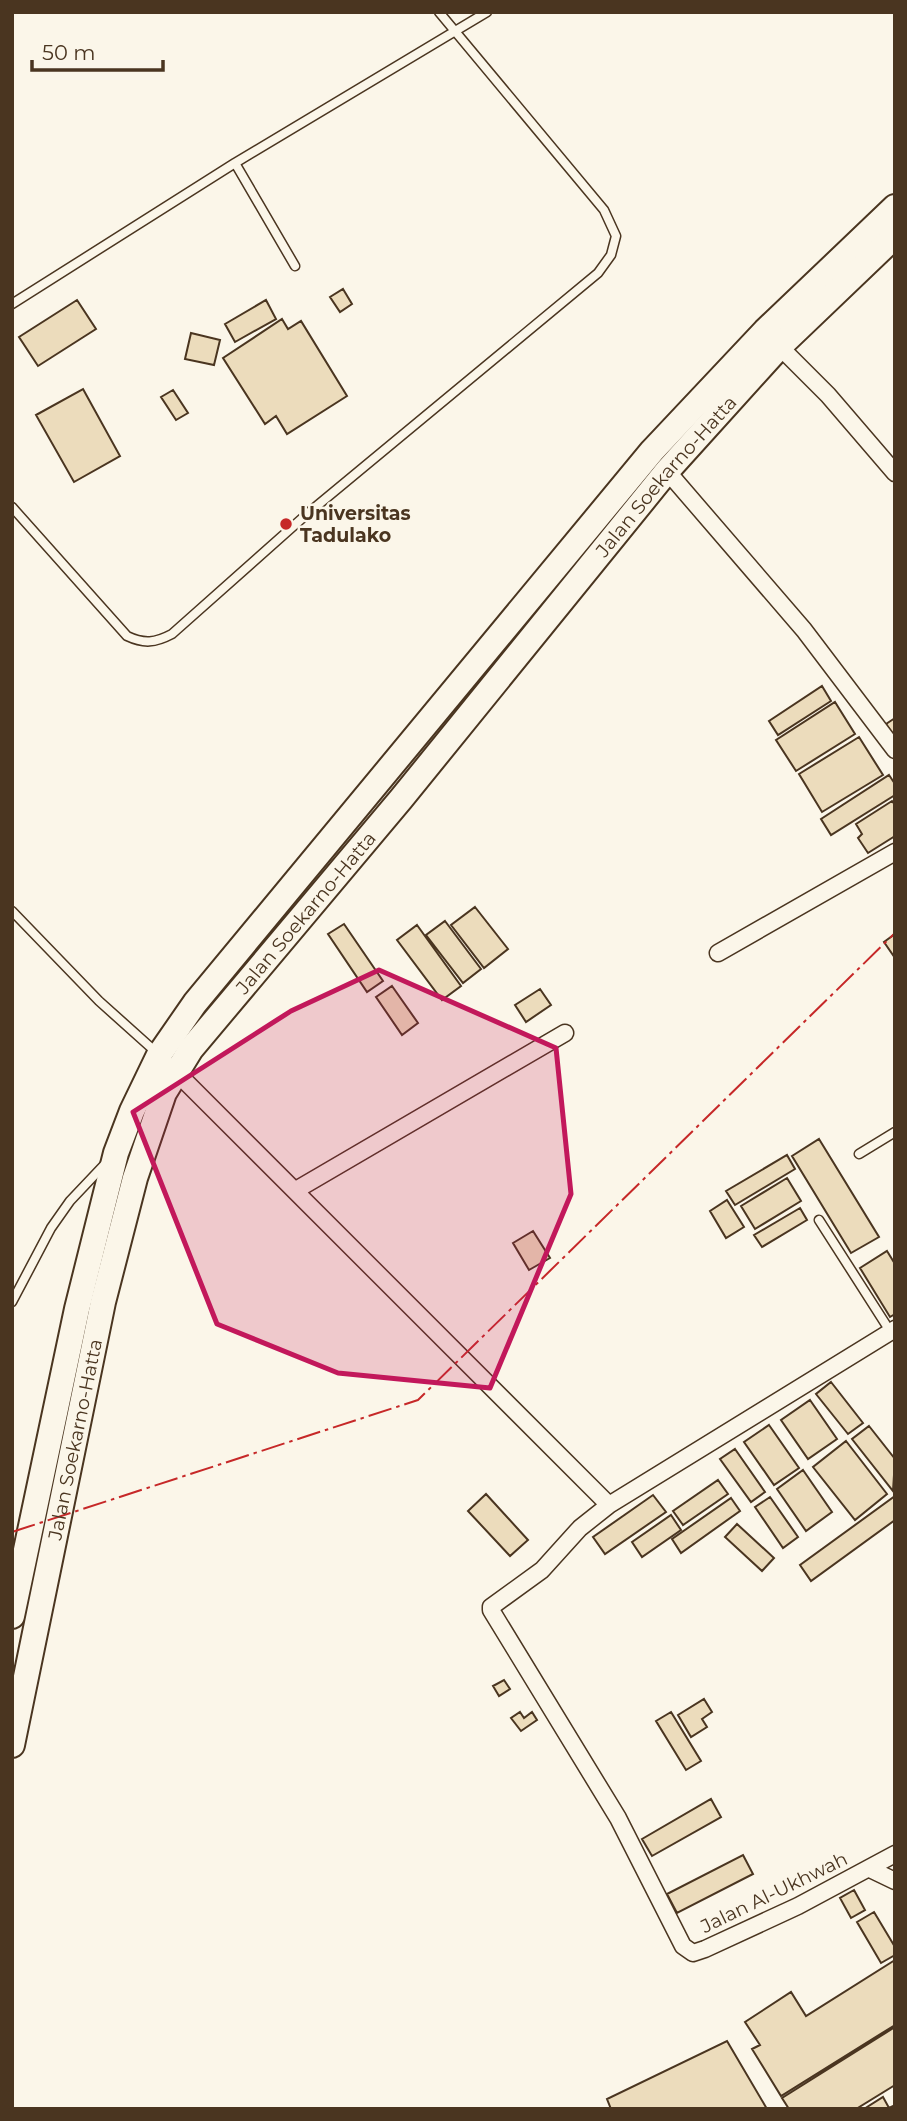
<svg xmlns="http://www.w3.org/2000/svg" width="907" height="2121" font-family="Montserrat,sans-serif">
<rect width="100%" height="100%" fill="#fbf6e9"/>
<path fill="#ecdcbc" stroke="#4a3520" stroke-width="2" d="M343,289l9,15 -12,8 -10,-15z
M77,300l19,29 -58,37 -19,-29z
M266,300l10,19 -41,23 -10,-18z
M282,319l6,10 13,-8 46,75 -60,38 -11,-18 -11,8 -42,-66z
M191,333l29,7 -6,25 -29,-6z
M83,389l37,67 -46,26 -38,-67z
M173,390l15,23 -12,7 -15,-23z
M822,686l9,15 -53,34 -9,-14z
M835,702l20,32 -59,37 -20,-31z
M895,718v20l-9,-14z
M859,737l24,38 -61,37 -23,-38z
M889,775l6,9v11l-64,40 -10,-16z
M892,801l3,4v31l-27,17 -10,-15 4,-4 -6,-10z
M475,907l33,42 -24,19 -33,-43z
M445,921l36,48 -18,14 -37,-48z
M344,924l39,57 -16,11 -39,-58z
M417,925l44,61 -19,14 -45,-60z
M895,934v24l-11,-16z
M392,986l26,37 -16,12 -26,-38z
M540,989l11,16 -25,17 -11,-17z
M819,1139l60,98 -28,16 -59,-97z
M787,1155l8,14 -60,36 -9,-14z
M787,1178l14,23 -46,28 -14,-23z
M727,1200l17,27 -18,11 -16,-27z
M800,1208l7,12 -45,27 -8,-12z
M533,1231l17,27 -21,12 -16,-27z
M887,1251l8,13v50l-5,3 -30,-49z
M831,1382l32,41 -15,11 -32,-40z
M810,1400l27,39 -29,20 -27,-39z
M769,1425l30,43 -25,17 -30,-43z
M869,1426l26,33 -2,32 -41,-52z
M846,1441l41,53 -32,26 -42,-53z
M735,1449l30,43 -14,10 -31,-43z
M803,1470l29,42 -26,19 -29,-42z
M718,1480l10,14 -45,31 -10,-14z
M486,1494l42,46 -18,16 -42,-45z
M653,1495l13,17 -61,42 -12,-17z
M895,1496v24l-84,61 -11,-16z
M770,1497l28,40 -15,11 -28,-41z
M731,1498l9,13 -59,42 -9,-14z
M671,1515l10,15 -39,27 -10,-15z
M737,1524l37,34 -12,13 -37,-34z
M504,1680l6,9 -11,7 -6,-10z
M704,1699l8,13 -10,7 5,8 -16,10 -13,-22z
M520,1712l4,6 8,-6 5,8 -16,11 -10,-13z
M671,1712l30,49 -15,9 -30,-49z
M711,1799l10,18 -69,39 -10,-17z
M743,1855l10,19 -76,39 -10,-19z
M854,1890l11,20 -14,8 -11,-20z
M874,1912l21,35v8l-14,8 -24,-41z
M895,1960v65l-114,71 -29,-47 8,-4 -15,-23 46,-30 15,24z
M895,2027v58l-39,24h-67l-7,-11z
M727,2041l40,68h-156l-4,-10z
M883,2097l6,11 6,-3v4h-31z"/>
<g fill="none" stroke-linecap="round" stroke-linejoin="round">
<defs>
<path id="lane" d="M235,163l60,103
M12,304l223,-141 252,-151
M12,507l115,129c17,8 28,7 45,-2l135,-120 291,-241 13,-18 5,-19 -12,-26 -165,-198
M12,911l87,90 58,52
M859,1154l36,-22
M819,1220l71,111
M12,1302l39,-74 19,-27 36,-38"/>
<path id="street" d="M774,341l54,54 67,78
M667,471l137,159 91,120
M718,953l177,-101
M170,1066l439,439 286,-176
M296,1190l269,-157
M609,1505l-29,23 -38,42 -51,37v3l127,208 65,128 10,7 12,-4 93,-43 97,-52
M870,1869l25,12"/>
<g id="primary">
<path d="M12,1616l65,-307 39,-156 16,-42 27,-56 36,-52 457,-552 113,-120 130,-124"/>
<path id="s1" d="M12,1745l91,-443 32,-124 29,-85 27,-44 210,-250 266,-328 113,-125 115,-110"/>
</g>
</defs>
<use href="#lane" stroke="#4a3520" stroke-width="11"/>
<use href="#street" stroke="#4a3520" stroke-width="19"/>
<use href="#primary" stroke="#4a3520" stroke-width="28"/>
<use href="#lane" stroke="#fbf6e9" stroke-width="8"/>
<use href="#street" stroke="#fbf6e9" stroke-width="16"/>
<use href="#primary" stroke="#fbf6e9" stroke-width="24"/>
<path stroke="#c62828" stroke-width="2" stroke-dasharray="24 5 3.5 5" stroke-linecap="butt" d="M12,1532l406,-132 477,-467"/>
</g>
<path fill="#c2185b" fill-opacity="0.2" stroke="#c2185b" stroke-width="5" stroke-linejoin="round" d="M379,970l177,78 15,146 -81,194 -152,-15 -121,-49 -84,-212 158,-101z"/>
<circle fill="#c62828" stroke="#fbf6e9" stroke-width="2.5" cx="286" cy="524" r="7"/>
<g text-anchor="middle" stroke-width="5" stroke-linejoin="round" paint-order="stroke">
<g font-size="19" fill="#4a3520" stroke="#fbf6e9">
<text dy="7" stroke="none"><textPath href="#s1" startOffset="1466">Jalan Soekarno-Hatta</textPath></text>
<text dy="7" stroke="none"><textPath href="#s1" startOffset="900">Jalan Soekarno-Hatta</textPath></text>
<text dy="7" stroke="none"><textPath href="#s1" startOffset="312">Jalan Soekarno-Hatta</textPath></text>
<text transform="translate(774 1892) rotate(-26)" y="7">Jalan Al-Ukhwah</text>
</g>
<g font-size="19" font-weight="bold" fill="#4a3520" stroke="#fbf6e9" text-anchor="start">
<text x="300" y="520">Universitas<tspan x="300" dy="22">Tadulako</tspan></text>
</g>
</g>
<rect width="907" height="2121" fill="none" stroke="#4a3520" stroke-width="28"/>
<path d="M32 60v10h131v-10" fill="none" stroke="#4a3520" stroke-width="3.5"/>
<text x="42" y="60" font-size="21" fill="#4a3520" stroke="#fbf6e9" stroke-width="5" paint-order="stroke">50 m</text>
</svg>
